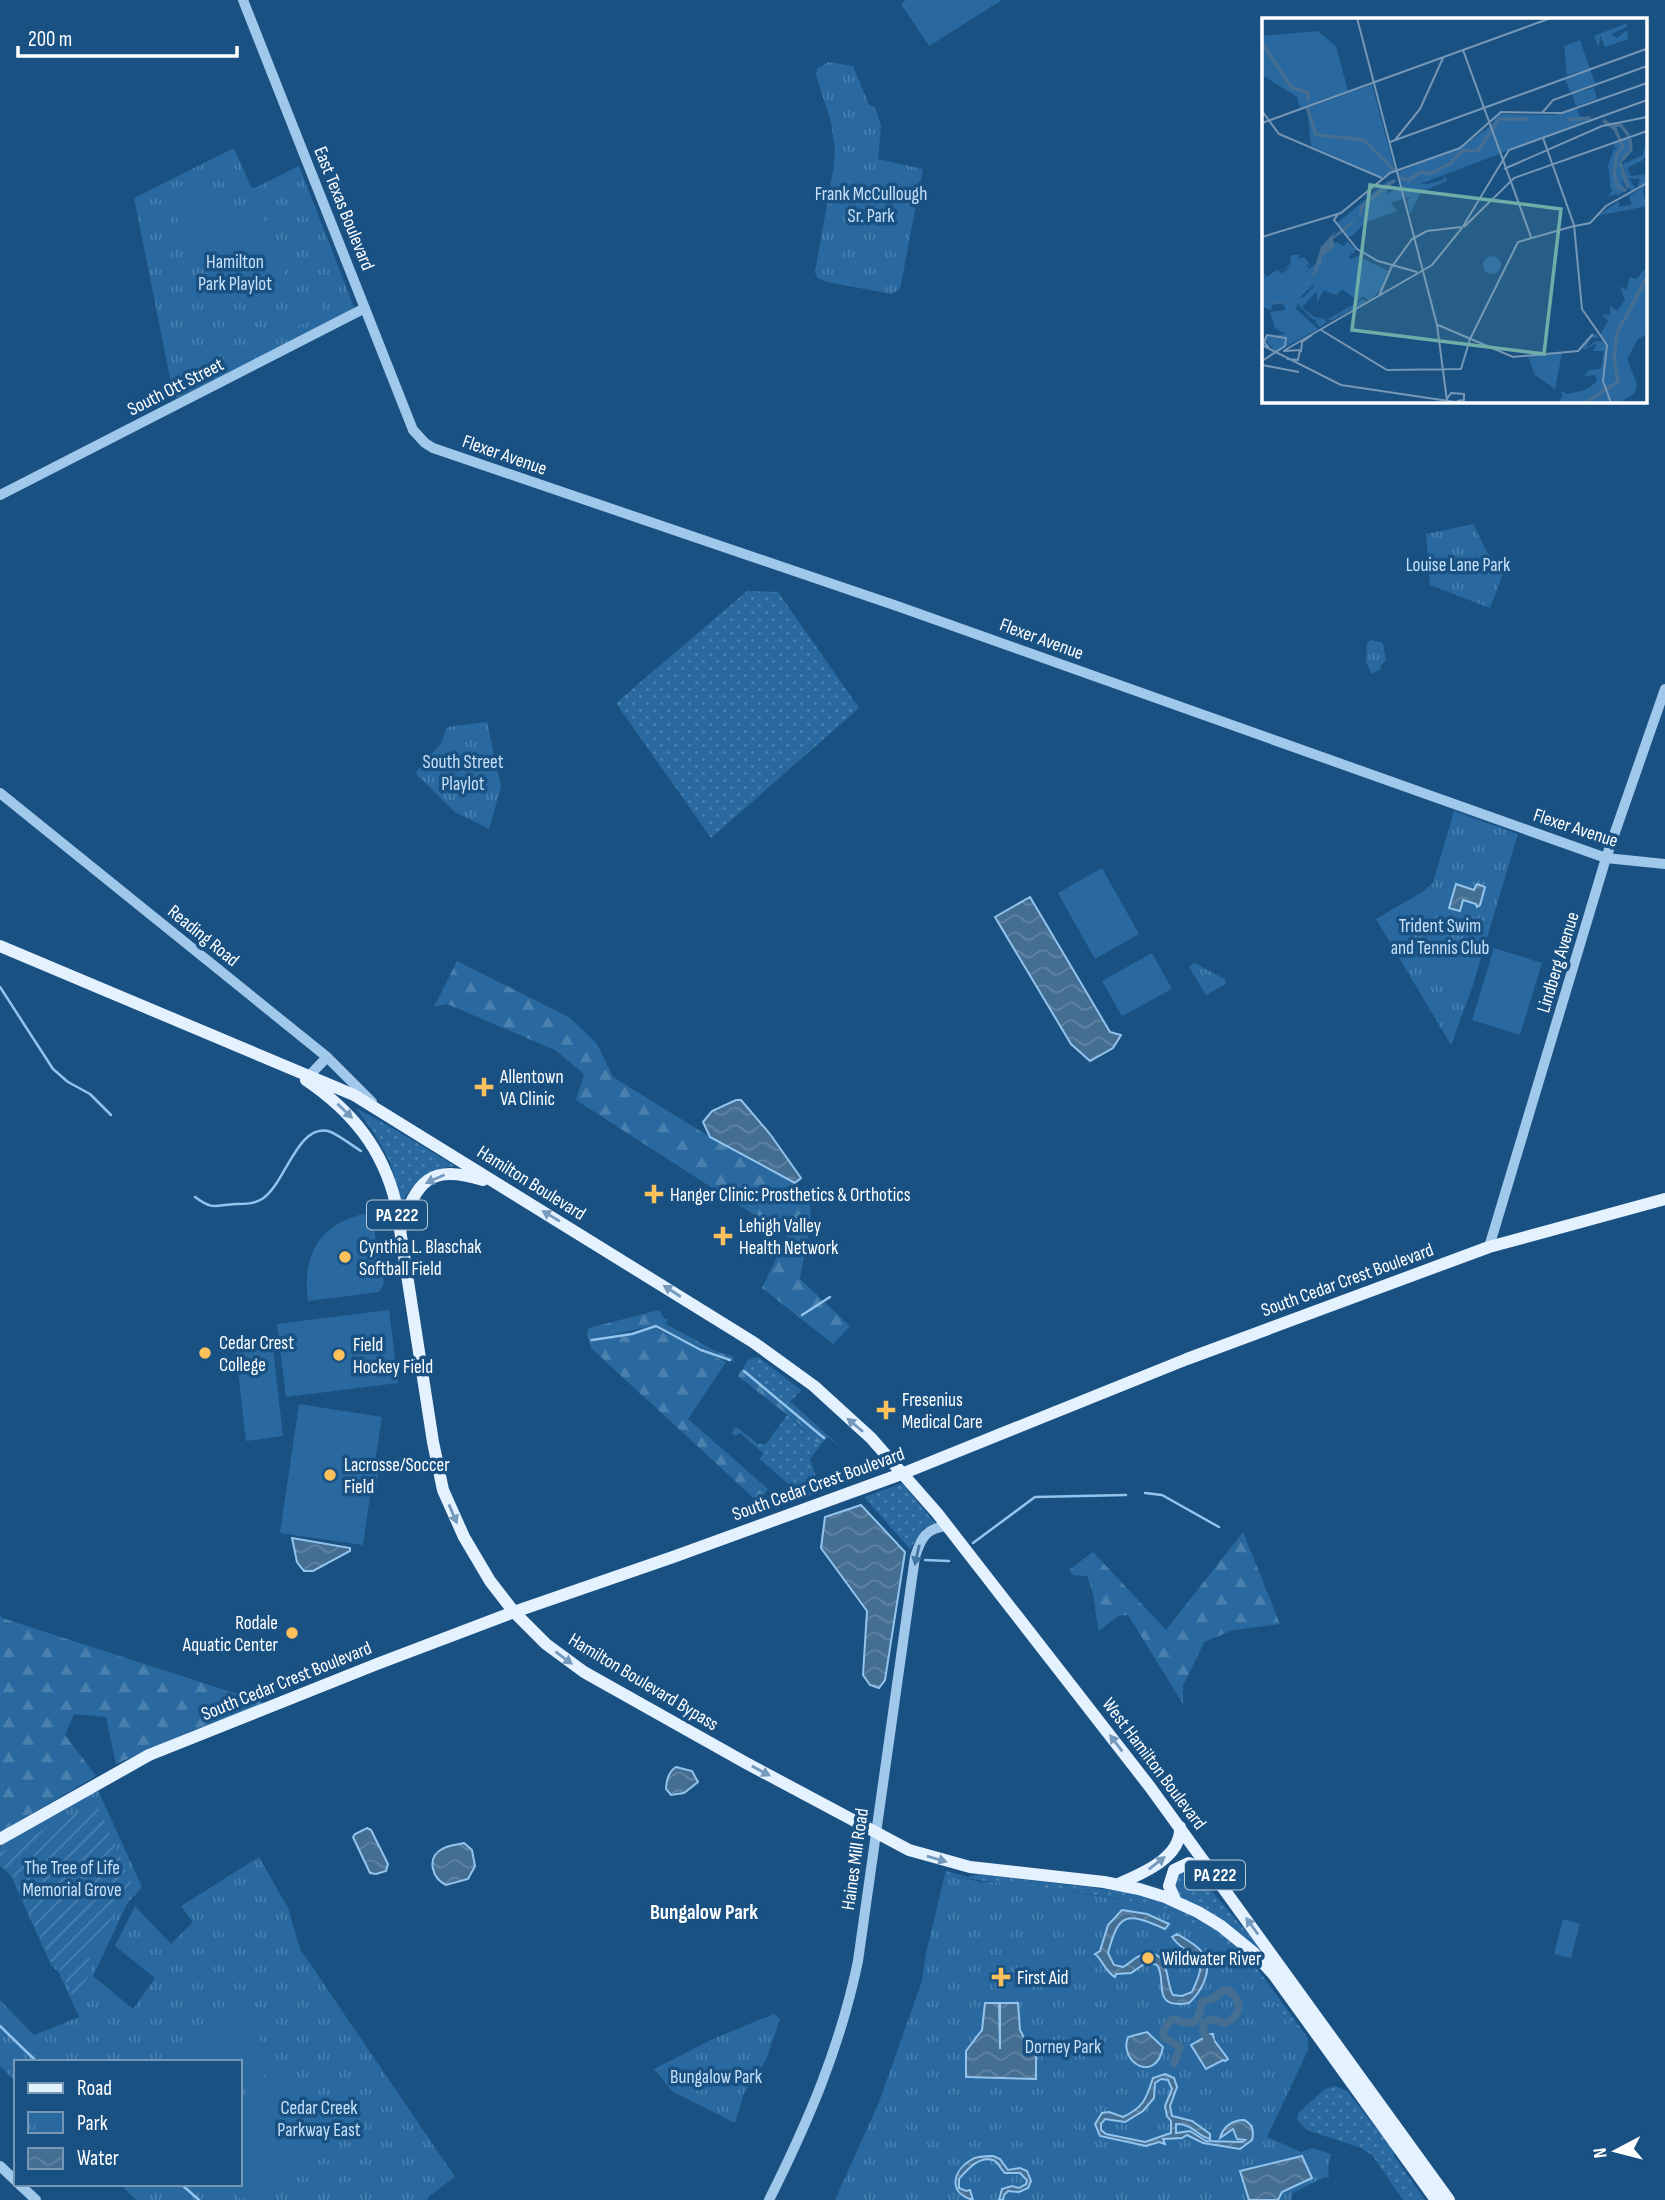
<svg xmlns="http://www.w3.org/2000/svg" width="1665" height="2200" font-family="'Sofia Sans Condensed',sans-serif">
<defs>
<pattern id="grass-dots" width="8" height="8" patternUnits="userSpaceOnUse" patternTransform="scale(1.75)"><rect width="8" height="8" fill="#2969a0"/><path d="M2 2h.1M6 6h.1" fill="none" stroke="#4980ae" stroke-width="1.8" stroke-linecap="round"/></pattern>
<pattern id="forest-firs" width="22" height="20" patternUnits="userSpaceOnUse" patternTransform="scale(1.75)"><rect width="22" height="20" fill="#2969a0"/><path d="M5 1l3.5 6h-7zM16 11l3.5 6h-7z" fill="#4980ae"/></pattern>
<pattern id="park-tufts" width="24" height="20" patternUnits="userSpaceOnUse" patternTransform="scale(1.75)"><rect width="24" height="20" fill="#2969a0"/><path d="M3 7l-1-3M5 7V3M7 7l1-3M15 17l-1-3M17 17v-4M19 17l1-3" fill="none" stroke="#4980ae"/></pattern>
<pattern id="garden-furrows" width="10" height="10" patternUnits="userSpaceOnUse" patternTransform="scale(1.75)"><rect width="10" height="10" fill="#2969a0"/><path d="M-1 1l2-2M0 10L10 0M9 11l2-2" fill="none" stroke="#4980ae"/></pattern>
<pattern id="water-waves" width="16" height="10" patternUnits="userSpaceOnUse" patternTransform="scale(1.75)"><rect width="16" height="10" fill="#456e93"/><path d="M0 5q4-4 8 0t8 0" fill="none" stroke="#6184a3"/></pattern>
</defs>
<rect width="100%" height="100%" fill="#1a5183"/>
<path fill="url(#grass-dots)" d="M747,591l31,1 81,116 -148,130 -95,-135z
M356,1108l38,21 61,37c-24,4 -42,14 -53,37l-12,-41 -16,-29z
M758,1357l42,32 1,2 -13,13 -45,-36 5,-8z
M787,1415c10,7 25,26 35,28l-12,16 11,33 -22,6 -13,-16 -26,-23 3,-6 -23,-20 -5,3 -3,-3 2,-5h4l20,16h8z
M900,1484h3l32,39 -12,6 -13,20 -46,-52z
M1187,1867l13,5 -2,3 54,63 23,32 -100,-73v-23z
M946,1871l22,6 11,-3 141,17 21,4 40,15 29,15 35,27 63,86v15l-141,-142c-72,-23 -149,-21 -222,-37z
M1335,2086l12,5 48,61 -1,4 31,44h-22l-31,-45 -11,-7 -54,-18 -10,-10 1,-7 27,-24z"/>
<path fill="url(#forest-firs)" d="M457,961l112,56 28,27 16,33 97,60 85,46 14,14 2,21 -11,61 50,47 -17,18 -71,-56 25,-52 -211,-136 8,-26 -29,-24 -108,-46 -13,3z
M659,1310l6,9h3l-2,5 51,28 15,4 3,7 -6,-5 -27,-10 -46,-23 -66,15 39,-4 26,-8 71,34 -38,57 80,70 -10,13 -167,-154 -4,-16 2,-4z
M743,1368l45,36 4,-1 53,48 -17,-14 -6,6 -7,-1 -16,-18 -61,-48z
M1243,1532l37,92 -47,6 -29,12 -21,44v18l-55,-89 -10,1 -19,15c-5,-20 -3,-36 -12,-55l-14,-1 -4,-5 24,-18 73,78z
M0,1615l2,3 266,86 -75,26 -77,34 -10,-47 -32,-3 -9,21 31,41 -96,56z"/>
<path fill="url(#park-tufts)" d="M828,62l25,4 16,39 6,2 6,19 -3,33 45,10 -23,120 -8,5 -65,-12 -10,-4 -2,-6 19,-107 1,-15 -4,-28 -15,-47 1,-6z
M234,148l17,39 4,1 44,-22 55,141 -2,3 -175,88 -5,-10 -38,-190z
M1473,524l14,28 18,16 -15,40 -60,-23 -4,-51z
M1371,640l12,3 3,17 -5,5v4l-9,5 -6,-12 1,-19z
M487,722l14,65 -12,42 -34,-17 -38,-37 -1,-3 25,-29 6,-16z
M1454,811l64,23 -46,154 -21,57 -75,-126 45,-26 12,-10z
M1194,963l31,16 1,5 -20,11 -17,-28z
M98,1790l44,97 -15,17 -34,72 40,33 22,-31 -40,-32 20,-40 36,38 22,-22 -12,-16 78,-49 29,51 12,41 155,228 -27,20v3h-292l-16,-16h120v-122h-224v20l-16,-16v-66l34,35 45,-18 -20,-44 -8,-8 -40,-89 -11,-10v-20z
M945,1874l36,8 32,1 124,19 30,9 27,13 41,26 74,98 -42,89 34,15 11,-4 19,6 -3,13 1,11 -4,-1 -32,16 -2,7h-456l44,-98 43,-121 4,-28z
M774,2014l6,5 -14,41 -22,33 -9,30 -62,-31 -19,-23 61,-31z"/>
<path fill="url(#garden-furrows)" d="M96,1802l37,84 -13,16 -22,44 -6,-3 -5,14 8,4 -19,42 -15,-32 -10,-9 -39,-88 -12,-10v-11z"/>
<path fill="#2969a0" d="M906,0h96l-73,46 -28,-42z
M850,174l31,5 -8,43 -31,-6z
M883,178l20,4 -8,39 -19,-3z
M198,182c18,5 34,13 40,32l20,-11 27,71 -63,24 -6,-24 1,-32 -33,9 -14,-63z
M316,296l8,18 -30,14 -8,-18z
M1102,868l37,66 -44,25 -37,-66z
M1421,893l17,29 -35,20 -17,-29z
M1435,936l48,14 -11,38 -48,-14z
M1494,948l48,15 -22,72 -48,-15z
M1152,953l20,36 -50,27 -20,-35z
M364,1214l8,5 12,64 -5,9 -71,9c-6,-44 10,-77 56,-87z
M389,1310l9,73 -112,14 -9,-73z
M273,1348l10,88 -37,5 -10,-89z
M299,1404l83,13 -8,51 5,1 -4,27h-5l-7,49 -83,-12z
M1563,1919l17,5 -9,34 -17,-4z
M238,2009l40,57 -38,27v-31h-77z
M286,2066l49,66 -94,68 -12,-16h11v-84z"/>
<path fill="url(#water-waves)" stroke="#93c4ed" stroke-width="2" fill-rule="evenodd" d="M1456,884l18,6 3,-6 8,3 -5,18 -3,2 -1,-3 -13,-4 -3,11 -11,-3z
M1030,897l80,135 11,3 -8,13 -23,13 -19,-17 -76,-127z
M736,1100h5l29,34 31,44 -6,5 -85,-46 -7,-15 9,-11z
M861,1505l44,47 -20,128 -6,8 -9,-3 -7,-10 4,-64 -46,-63 4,-31z
M292,1538l58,10v3l-37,20h-9l-7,-9z
M676,1767l16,4 6,11 -14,11 -13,2 -5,-6c0,-8 3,-18 10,-22z
M367,1828l4,2 17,34 -2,7 -10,3 -6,-1 -17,-36 2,-3z
M464,1843l8,7 3,16 -7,13 -22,6c-14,-7 -20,-27 -4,-36 7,-4 15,-4 22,-6z
M1122,1910l25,4 22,10 -4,5c-39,-17 -46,-17 -57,24l6,12 9,2c7,-3 12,-11 20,-12 29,-7 21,26 30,40l9,1 10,-4c21,-44 -1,-29 -20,-55l5,-3c8,5 17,9 23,16 16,16 2,41 -11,53 -40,7 -21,-24 -32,-38l-10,-3 -16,11 -15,1 -1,3c-10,-5 -12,-17 -20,-23l5,-3 8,-26z
M985,2003h14l1,46v-46h18l2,27 5,10 11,13v26l-70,-2v-26l16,-21z
M1147,2032l16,15c-7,38 -45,15 -35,-10z
M1210,2034h3l1,6 14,19 -3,2 -2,-1 -17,9 -15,-24z
M1165,2074l9,4 3,9 -7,19 2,10 20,5 18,13v5c-15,-4 -16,-15 -34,-15v9l14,-2 16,10 36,1 3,-2 -8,-1 -4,-10 -13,9c3,-11 12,-18 24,-18 9,4 10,12 8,20l-12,9 -37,-6 -16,-8 -5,3 -19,1 2,5 -6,-2 -13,4 -46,-10 -5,-12 7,-11 7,-1 14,5c21,-10 23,-18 30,-39zM1161,2079l7,1 4,9 -7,17 2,10 4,5v12l-26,9 -39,-8 -5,-4v-6l4,-5 20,3 18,-11 11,-13 1,-15z
M993,2156l7,3 8,11 12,-2 7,3 4,10 -3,7 -9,4 -11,-1 -4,4 -1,5h-4l3,-11 10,-3 7,2 7,-4 1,-4 -7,-7h-15c-5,-4 -6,-11 -12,-13 -15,-4 -26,10 -34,19v9l7,3 4,-1 3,10c-24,-6 -22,-28 -2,-40 5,-4 15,-4 22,-4z
M1302,2156l10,22 -30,14 -4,8h-29l-9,-29z"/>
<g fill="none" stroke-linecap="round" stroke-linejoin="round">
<path stroke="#93c4ed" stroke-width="2.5" d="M0,987l53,82 15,13 22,12 21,21
M195,1197c19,14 20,8 41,7 9,0 18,0 26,-5 23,-14 35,-75 66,-68 10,3 23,14 33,20
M802,1315l28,-18
M592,1340l40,-6 24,-8 45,24 29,10
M744,1371l80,67
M1145,1493l17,2 57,32
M973,1543l62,-46 91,-2
M925,1560l24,1
M0,2026l37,36
M181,2184l18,16"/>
<path stroke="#456e93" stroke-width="8" d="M1174,2063l6,-16 -15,-9 -2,-6 5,-9 6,-4c21,9 24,3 28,-17l12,-4 10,-8h4c15,11 14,25 -3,33l-13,-4 -8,4 -1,9 7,9"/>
<path stroke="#a0c8eb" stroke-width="10" d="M243,0l170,430 12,13 8,5 464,158 709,252 59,6
M0,495l365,-187
M0,793l327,264 45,45
M309,1076l18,-19
M1489,1247l117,-389 59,-169
M0,2166l16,15
M19,2184l17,16
M769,2200c39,-78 71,-152 89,-239l57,-404c6,-19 11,-29 32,-31"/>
<path stroke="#e4f1ff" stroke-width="12" d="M0,946l354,149 399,247 61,44 57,52 66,75 213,274 299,413
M306,1080c46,31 77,69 90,124l37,238 10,48 21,47 26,44 24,31 32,32 38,28 162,91 163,87 61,17 134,15 35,7 26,8 33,15 23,14 33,27 20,22 162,225
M401,1229c16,-49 29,-65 82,-49
M0,1839l149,-84 228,-91 137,-52 159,-55 231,-84 283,-114 302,-112 176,-48
M1118,1884c23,-10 64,-26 62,-57
M1176,1902l-7,-16 5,-16 15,-7 22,9"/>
</g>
<defs><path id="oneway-solid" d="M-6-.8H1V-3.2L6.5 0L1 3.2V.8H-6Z" transform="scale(1.75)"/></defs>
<g fill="#7599bb">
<use href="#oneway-solid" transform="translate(345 1111) rotate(44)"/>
<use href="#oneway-solid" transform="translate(435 1179) rotate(156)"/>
<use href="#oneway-solid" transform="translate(551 1216) rotate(-149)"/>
<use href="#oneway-solid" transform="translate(672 1291) rotate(-147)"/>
<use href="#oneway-solid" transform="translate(855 1425) rotate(-140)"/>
<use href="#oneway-solid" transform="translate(453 1514) rotate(67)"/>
<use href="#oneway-solid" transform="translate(564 1658) rotate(37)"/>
<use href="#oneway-solid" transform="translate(1116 1743) rotate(-127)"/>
<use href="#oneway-solid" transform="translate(761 1771) rotate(28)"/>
<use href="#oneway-solid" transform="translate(937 1859) rotate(16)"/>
<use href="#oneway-solid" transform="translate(1157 1863) rotate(-38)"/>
<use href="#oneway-solid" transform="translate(1252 1926) rotate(-126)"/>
</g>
<use fill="#4275a2" href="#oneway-solid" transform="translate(917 1555) rotate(103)"/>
<g fill="#fdc15c" stroke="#1a5183" stroke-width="2.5">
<path d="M480.5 1076.5h7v7h7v7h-7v7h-7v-7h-7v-7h7z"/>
<path d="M650.5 1183.5h7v7h7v7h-7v7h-7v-7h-7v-7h7z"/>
<path d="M719.5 1225.5h7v7h7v7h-7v7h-7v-7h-7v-7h7z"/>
<circle cx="345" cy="1257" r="7"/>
<circle cx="205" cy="1353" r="7"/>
<circle cx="339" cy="1355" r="7"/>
<path d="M882.5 1399.5h7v7h7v7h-7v7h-7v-7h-7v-7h7z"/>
<circle cx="330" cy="1475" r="7"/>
<circle cx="292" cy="1633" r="7"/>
<circle cx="1148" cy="1958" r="7"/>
<path d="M997.5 1966.5h7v7h7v7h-7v7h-7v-7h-7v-7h7z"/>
</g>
<g text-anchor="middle" stroke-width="7" stroke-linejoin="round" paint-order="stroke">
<g fill="#1a5183" stroke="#bacbda" stroke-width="2">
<rect x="367" y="1200.5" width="60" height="29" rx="5"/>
<rect x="1185" y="1860.5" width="60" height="29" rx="5"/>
</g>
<g font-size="18" font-weight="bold" fill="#fff">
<text x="397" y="1221">PA 222</text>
<text x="1215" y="1881">PA 222</text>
</g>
<g font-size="19" fill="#c5e0f8" stroke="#1a5183">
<text x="871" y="200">Frank McCullough<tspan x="871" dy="22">Sr. Park</tspan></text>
<text x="235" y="268">Hamilton<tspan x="235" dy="22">Park Playlot</tspan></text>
<text x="1458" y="571">Louise Lane Park</text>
<text x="463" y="768">South Street<tspan x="463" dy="22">Playlot</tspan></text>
<text x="1440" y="932">Trident Swim<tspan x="1440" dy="22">and Tennis Club</tspan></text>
<text x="72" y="1874">The Tree of Life<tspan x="72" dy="22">Memorial Grove</tspan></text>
<text x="1063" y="2053">Dorney Park</text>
<text x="716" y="2083">Bungalow Park</text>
<text x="319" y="2114">Cedar Creek<tspan x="319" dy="22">Parkway East</tspan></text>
</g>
<g font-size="19" fill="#fff" stroke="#1a5183">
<text transform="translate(345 208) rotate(68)" y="7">East Texas Boulevard</text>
<text transform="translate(175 386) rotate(-27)" y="7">South Ott Street</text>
<text transform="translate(505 454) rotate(19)" y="7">Flexer Avenue</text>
<text transform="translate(1042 638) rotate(20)" y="7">Flexer Avenue</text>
<text transform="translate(1576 827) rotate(18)" y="7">Flexer Avenue</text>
<text transform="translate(204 935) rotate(39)" y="7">Reading Road</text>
<text transform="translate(1557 962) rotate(-73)" y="7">Lindberg Avenue</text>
<text transform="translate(532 1182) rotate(32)" y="7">Hamilton Boulevard</text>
<text transform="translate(1347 1279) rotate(-20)" y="7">South Cedar Crest Boulevard</text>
<text transform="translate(818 1483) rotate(-20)" y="7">South Cedar Crest Boulevard</text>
<text transform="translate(286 1680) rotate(-22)" y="7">South Cedar Crest Boulevard</text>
<text transform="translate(644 1681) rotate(31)" y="7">Hamilton Boulevard Bypass</text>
<text transform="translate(1155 1763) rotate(53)" y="7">West Hamilton Boulevard</text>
<text transform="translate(854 1859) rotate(-82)" y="7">Haines Mill Road</text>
</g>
<g font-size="19" fill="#fff" stroke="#1a5183" text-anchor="start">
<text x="500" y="1083">Allentown<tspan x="500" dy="22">VA Clinic</tspan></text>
<text x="670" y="1201">Hanger Clinic: Prosthetics &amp; Orthotics</text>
<text x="739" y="1232">Lehigh Valley<tspan x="739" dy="22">Health Network</tspan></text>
<text x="359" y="1253">Cynthia L. Blaschak<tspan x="359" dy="22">Softball Field</tspan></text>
<text x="219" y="1349">Cedar Crest<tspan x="219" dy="22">College</tspan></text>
<text x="353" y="1351">Field<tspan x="353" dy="22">Hockey Field</tspan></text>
<text x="902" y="1406">Fresenius<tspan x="902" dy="22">Medical Care</tspan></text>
<text x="344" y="1471">Lacrosse/Soccer<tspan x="344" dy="22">Field</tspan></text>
<text x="278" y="1629" text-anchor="end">Rodale<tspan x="278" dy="22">Aquatic Center</tspan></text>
<text x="1162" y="1965">Wildwater River</text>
<text x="1017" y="1984">First Aid</text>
</g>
<g font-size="21" font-weight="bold" fill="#fff" stroke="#1a5183">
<text x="704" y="1919">Bungalow Park</text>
</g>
</g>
<g transform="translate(1262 18)">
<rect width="385" height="385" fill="#1a5183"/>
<path d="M365,5v4l-16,7 6,4 10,-8 1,9 -23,8 -5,-12 -1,11 -2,-2 -3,-8zM55,13l19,15 12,45 -48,17 -3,-11 -35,-22v-39zM85,223l9,9 -3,4 -5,-4 4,5 -5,2 8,3 3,-4 16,9 -11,31 -3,3 5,-12 -41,3 -7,12v-11l-15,16 12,10 14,2 35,-20 4,3 -35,18 -9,-1 4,3 -7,5 -5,-6 7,-2 -8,1 -15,-14 -1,-3 -2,6 22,20 -42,23 -14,-15 24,-3 -11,-6 -5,-16 16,-2 -3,-6 5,-5 7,6 -2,-4 12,-5 12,-13 -39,6 12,-9 -8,-6 12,-11 -14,9 10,-8 1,-9h8l-1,4 6,-2 7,9 -5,-2 3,5 -7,8 25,-8zM221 247a9 9 0 1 1 18 0a9 9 0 1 1-18 0Z" fill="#2969a0"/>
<path d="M382,129l3,7 -4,6 -16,8 4,8 16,-2 -4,18 4,14 -50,10 22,-15v6l13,-2 -3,-8 15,-12 -7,3 3,-9 -11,-1 7,12 -6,5 -9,4 11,-8 -11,-12 4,12 -17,6 4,-6 -4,-25 6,-18 6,23 7,6 -4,-13 20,-9zM182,157l3,6 -26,11 -11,22 -3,-14 4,-3 -5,1 -6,-15 28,1 15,-4zM385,249l-43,121 -46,15 5,-8 -3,-4 7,3 19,-4 11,-9 -2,-6 -11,1 5,-6 12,-1 3,-18h-11l4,-8 -11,6h-4l9,-13 4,-2 4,3 -8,1 -5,10 10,-7h7l-3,-6 8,-14 -6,-7 8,1v-9l7,5 8,-11 -5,-14 6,4 4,-13 6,2z" fill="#2969a0"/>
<path d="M318,22l10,29 -23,6 -3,-29zM328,52l6,14 -25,9 -6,-14z" fill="#2969a0"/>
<path d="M110,67l23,85 -13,7 -71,-31 -4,-38zM315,91l3,7 11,3 -187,71 -6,-18 62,-24 29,-21 10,-13 55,1zM368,119l2,13 -12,10 7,17 -7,5 6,8 -8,6 -8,-9 -1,-22 7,-16 -3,-6zM126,163h6l-9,13 15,-6 5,10 -14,5 6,8 -32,12 -13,13h-7l-8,-13zM74,224l10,5 -3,5 8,7 7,-3 30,15 -4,16 -15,14 -7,-5 -4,5 -16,-12 -6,6 -24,-9 -21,20 -5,-4 -14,3 -1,5 -8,-3 -1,-38 4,8 11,-7 19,11 20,-18 5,-15 12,-1zM385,251v65l-9,5 -11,20 10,25 -2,9 -16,10h-61l41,-20 8,-29 1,-33 19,-16zM300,335l-4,21 -3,15 -20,-14 -7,-19z" fill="#2969a0"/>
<path d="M332,70l3,11 -21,7 -4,-12z" fill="#2969a0"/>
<path d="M99,196l-15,16 -13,9 2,7 -13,11 -1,7h-2l-1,6 -9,12 -25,21 -5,1 -7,-1 12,-1 27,-22 10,-33 16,-18 -5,8z" fill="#456e93"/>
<path fill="none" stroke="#456e93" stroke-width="3.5" d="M0,25l29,44 17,6v9M45,89l9,28 48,5 30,30M306,102l23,-2M341,102l12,9 8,18 -6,7 -3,18 3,14 9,5M351,108l8,-1 8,11M359,143l10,-11 -1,-11M358,144l8,26M138,160l9,2 12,-8 8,2 22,-11 12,-13 15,1 21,-32h29M99,196v-7l34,-27M323,385l33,-21 -4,-23 3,-26 30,-56"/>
<path fill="none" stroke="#7697b5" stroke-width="2" d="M95,0l80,307 10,76M201,32l68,187M0,93l17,23 103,44M280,95l11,-13 94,-34M0,105l289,-105M281,120l31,87 8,84 25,36 -4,36 8,22M133,122l25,-31 23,-51M128,124l256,-93M242,151l98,-43 45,-9M76,196l-4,6 23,29 21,12 39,11M313,208l15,-3 16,-17 41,-23M202,209l50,-49 133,-47M0,219l79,-24 49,-40 70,-25 41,-36 61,1 85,-30M117,278l12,-28 21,-29 15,-8 34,-4M176,307l75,32 65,-6 15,-17M59,312l66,40 74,-1 9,-30 48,-97 56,-16M0,327l79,40 121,18M23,332l147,-85 30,-37 47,-78 138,-50M21,333l17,-1 -2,10 -11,-1M39,334l1,-10 10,-7M0,343l23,-15 1,-8 -19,-3 -3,7 5,6M0,347l37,7M185,381l4,-6 13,1v6l-7,1"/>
<path fill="#6fada8" fill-opacity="0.15" stroke="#6fada8" stroke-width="3.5" d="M108,167l191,24 -17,145 -192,-24z"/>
<rect width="385" height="385" fill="none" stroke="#fff" stroke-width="3.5"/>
</g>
<rect x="14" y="2060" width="228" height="126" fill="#1a5183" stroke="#7697b5" stroke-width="2"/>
<rect x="28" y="2083" width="35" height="10" fill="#e4f1ff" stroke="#7697b5" stroke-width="2"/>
<text x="77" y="2095" font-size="21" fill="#ffffff">Road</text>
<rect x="28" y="2112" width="35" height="21" fill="url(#park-tufts)" stroke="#7697b5" stroke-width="2"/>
<text x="77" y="2130" font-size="21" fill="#ffffff">Park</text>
<rect x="28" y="2148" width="35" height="21" fill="url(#water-waves)" stroke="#7697b5" stroke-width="2"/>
<text x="77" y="2165" font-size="21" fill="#ffffff">Water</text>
<g transform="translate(1616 2151) rotate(263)" stroke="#1a5183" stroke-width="5" paint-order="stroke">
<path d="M0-5L12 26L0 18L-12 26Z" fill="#ffffff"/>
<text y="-10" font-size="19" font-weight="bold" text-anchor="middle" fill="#ffffff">N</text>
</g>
<path d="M18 46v10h219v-10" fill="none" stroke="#ffffff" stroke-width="3.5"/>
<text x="28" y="46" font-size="21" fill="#ffffff" stroke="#1a5183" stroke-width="5" paint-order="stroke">200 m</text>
</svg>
